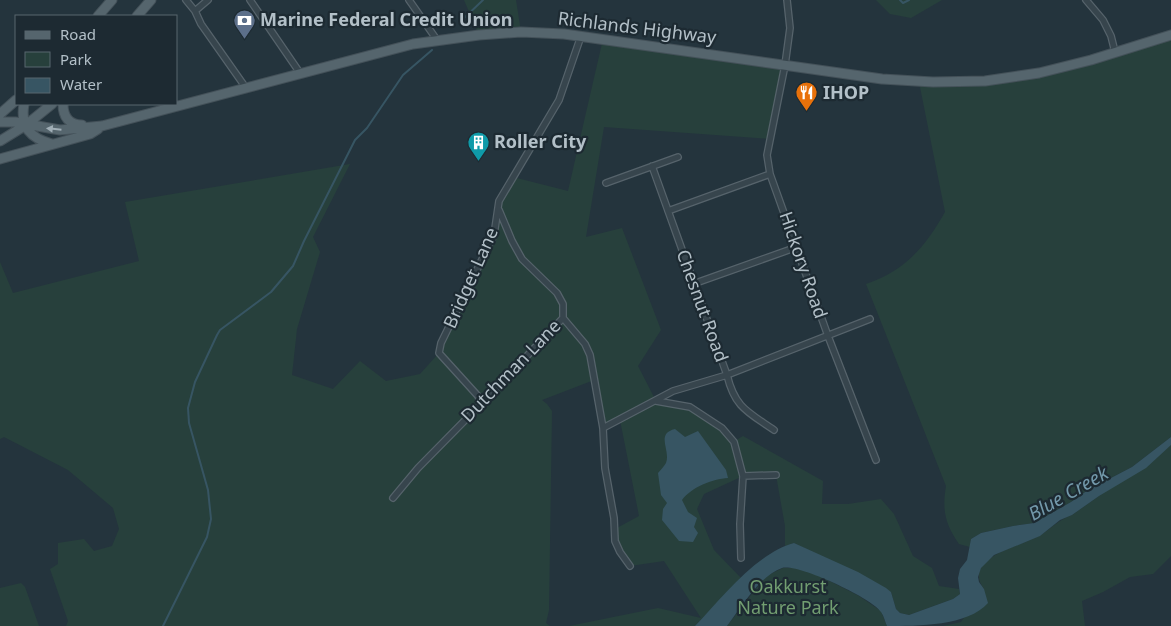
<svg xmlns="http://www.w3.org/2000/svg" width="1171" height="626" font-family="'Noto Sans',sans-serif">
<rect width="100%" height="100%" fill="#24343d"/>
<path fill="#27403c" d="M464,0h52l5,32 -42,3z
M876,0h66l-31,18 -21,-4z
M1171,35v402l-39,30 -44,23 -17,12 -37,21 -21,3 -32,7 -10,6 -1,8 -11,-3c-14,-20 -17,-34 -13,-58l-80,-202c39,-13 60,-38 79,-72l-26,-130 91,-4z
M603,39l182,26 -14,74 -167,-12 -18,110 36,-9 39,102 -23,36 18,35 16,2 33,13 28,26 10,-6 80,45 -1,23h26l33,-5 13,15 19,42 19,12 7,18 20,3 1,5 -7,5 -44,16 -9,-2 -4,-4 -5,-17 -97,-49 -9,3v-20l-9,-51 -33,1 -39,18 -7,15 17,41 27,28 -46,48h-126l89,-18 43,10 -37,-57 -34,5 -10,-14 -5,-23 24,-13 -19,-96 -17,8 -9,-48 -52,20 5,4 5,7 -3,199 -3,13 4,3h-484l2,-5 -18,-52 8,-5v-21l26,-4 10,12 18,-5 7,-17 -6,-21 -45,-38 -64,-33 -4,2v-177l13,31 126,-32 -14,-59 225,-38 -37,73 7,15 -23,77 -5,46 41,14 27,-28 26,20 34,-7 19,-21 55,-118 5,-34 14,-24 55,14z
M1171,445v111l-18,18 -23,3 -27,15 -21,9 3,25h-142l18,-4 23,-33c-23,-31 37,-43 55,-53 12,-7 19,-16 33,-21z
M783,568h13l20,6 43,22 22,15 6,15h-160l39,-50z
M21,583l4,4 14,39h-39v-38z"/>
<path fill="#375563" d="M675,429l10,8 13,-6 28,39 2,8c-16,1 -36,9 -46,22l6,12 9,6 -3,9 4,6 -5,9 -14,-1 -17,-21 1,-11 4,-6 -6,-8 -3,-22c3,-3 6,-7 8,-10 5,-13 -11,-29 9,-34z
M1171,437v8l-25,23 -47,28 -27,19 -12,5 -20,16 -46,19 -13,13 -3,9 1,5 5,7 4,14c-20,23 -70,23 -101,23 -2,-4 -3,-10 -6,-14 -9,-14 -84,-49 -99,-44 -22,7 -41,40 -55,58h-32c27,-28 60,-72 99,-83l64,29 28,16 5,4 5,17 4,4 9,2 44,-16 7,-5 -2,-16 2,-9 7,-9 4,-21 10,-6 32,-7 21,-3 37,-21 17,-12 44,-23z"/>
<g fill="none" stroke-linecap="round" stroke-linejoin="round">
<path stroke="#375563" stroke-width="2" d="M900,0l3,3 6,-3
M461,21l22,-21
M163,626l44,-89 4,-18 -3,-29 -19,-67 -1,-15 7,-26 22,-47 3,-5 51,-38 22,-26 11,-25 51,-101 12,-12 36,-53 29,-25"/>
<defs>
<path id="minor" d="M186,0l9,11 6,13 45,64
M250,0l50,73
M409,0l28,40
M787,0l3,28 -5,37 -18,90 3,19 58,162 48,124
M1086,0l17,20 8,16 4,16
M195,11l13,-11
M652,166l75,209c8,33 21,37 47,55
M606,183l72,-26
M668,211l102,-37
M693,284l104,-37
M563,318l22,26 5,11 13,73 2,40 9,50 1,23 5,11 10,14
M656,401l34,6 32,21 12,14 9,34 -3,48 1,34
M481,404l-3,-8 -39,-43 2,-10 53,-108 5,-34 60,-101 22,-64
M603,428l70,-37 54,-16 143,-56
M743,476l33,-1
M393,498l25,-30 63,-64 82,-86v-14l-6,-11 -35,-34 -10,-18 -13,-31"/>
<path id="primary" d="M98,16l14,-16
M137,16l14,-16
M24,104c-4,23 6,34 28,40
M63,104c0,13 6,21 19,21
M0,114l16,-14
M0,122h15l45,8 42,-4 311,-82 66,-9 42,-3 43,2 318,45 51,3 52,-1 54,-8 52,-13 80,-25
M0,141l26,-16 26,-21
M0,159l90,-25 8,-5"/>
</defs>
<use href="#minor" stroke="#56636b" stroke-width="8"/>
<use href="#primary" stroke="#445159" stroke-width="11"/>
<use href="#minor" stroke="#37454d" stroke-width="5.5"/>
<use href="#primary" stroke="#55656d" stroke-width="9"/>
</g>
<defs><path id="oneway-solid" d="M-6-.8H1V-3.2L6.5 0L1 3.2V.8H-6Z" transform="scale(1.25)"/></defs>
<use fill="#a0aeb6" href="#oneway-solid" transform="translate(54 129) rotate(-174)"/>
<defs>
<symbol id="bank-pin" viewBox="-11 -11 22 30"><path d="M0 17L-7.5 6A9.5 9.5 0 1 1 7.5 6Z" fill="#5c6f8a" stroke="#1d2a32"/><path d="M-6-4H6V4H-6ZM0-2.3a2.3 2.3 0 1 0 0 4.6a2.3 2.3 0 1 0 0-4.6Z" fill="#fff"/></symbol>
<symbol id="restaurant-pin" viewBox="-11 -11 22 30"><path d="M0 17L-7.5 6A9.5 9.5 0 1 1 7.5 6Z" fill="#e8710a" stroke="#1d2a32"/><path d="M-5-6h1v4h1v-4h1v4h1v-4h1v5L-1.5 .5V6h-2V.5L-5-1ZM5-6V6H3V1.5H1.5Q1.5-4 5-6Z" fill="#fff"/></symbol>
<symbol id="building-pin" viewBox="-11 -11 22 30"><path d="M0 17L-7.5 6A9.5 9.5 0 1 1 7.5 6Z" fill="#0f9aa8" stroke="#1d2a32"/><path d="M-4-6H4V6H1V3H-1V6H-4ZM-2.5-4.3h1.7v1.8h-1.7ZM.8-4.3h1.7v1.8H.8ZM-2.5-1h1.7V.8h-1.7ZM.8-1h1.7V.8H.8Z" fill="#fff"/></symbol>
</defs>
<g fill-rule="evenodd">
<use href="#bank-pin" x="232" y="8" width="25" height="34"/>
<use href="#restaurant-pin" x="794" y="80" width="25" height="34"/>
<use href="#building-pin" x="466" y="130" width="25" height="34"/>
</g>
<g text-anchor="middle" stroke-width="4.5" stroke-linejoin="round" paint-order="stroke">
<g font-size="18" font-weight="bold" fill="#b3c0c8" stroke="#1d2a32" text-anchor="start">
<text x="260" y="26">Marine Federal Credit Union</text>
<text x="823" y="99">IHOP</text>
<text x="494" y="148">Roller City</text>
</g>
<g font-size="18" fill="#b3c0c8" stroke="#1d2a32">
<text transform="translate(637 28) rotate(7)" y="6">Richlands Highway</text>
<text transform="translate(803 265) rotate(71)" y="6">Hickory Road</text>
<text transform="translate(471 278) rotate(-66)" y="6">Bridget Lane</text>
<text transform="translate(702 306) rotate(70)" y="6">Chesnut Road</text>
<text transform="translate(511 371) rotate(-46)" y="6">Dutchman Lane</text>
</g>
<g font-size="18" fill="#729e71" stroke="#1d2a32">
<text x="788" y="593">Oakkurst<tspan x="788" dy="21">Nature Park</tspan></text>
</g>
<g font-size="19" font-style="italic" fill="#7399ab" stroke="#1d2a32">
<text transform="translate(1068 493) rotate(-30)" y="7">Blue Creek</text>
</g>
</g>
<rect x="15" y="15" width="162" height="90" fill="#1d2a32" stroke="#59666e"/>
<rect x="25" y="31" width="25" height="8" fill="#55656d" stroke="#59666e"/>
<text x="60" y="40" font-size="15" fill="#b3c0c8">Road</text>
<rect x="25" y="52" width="25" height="15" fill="#27403c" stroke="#59666e"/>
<text x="60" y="65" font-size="15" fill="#b3c0c8">Park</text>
<rect x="25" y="78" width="25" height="15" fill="#375563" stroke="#59666e"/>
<text x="60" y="90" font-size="15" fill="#b3c0c8">Water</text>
</svg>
